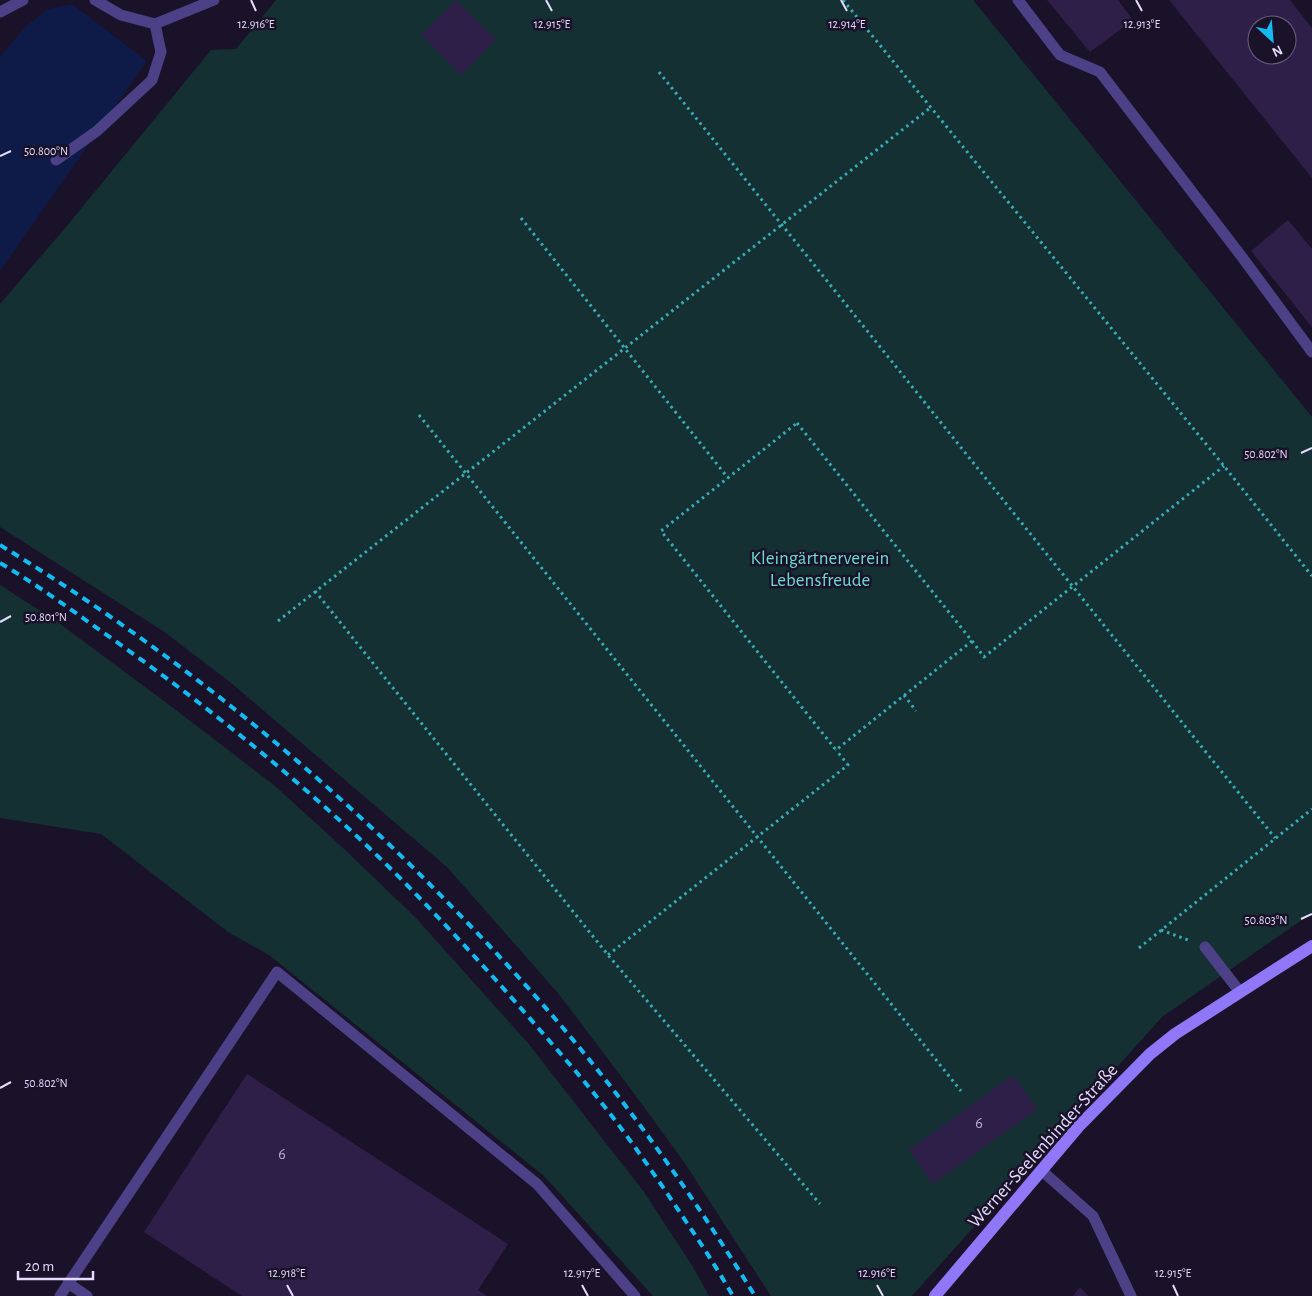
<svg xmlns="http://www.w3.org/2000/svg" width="1312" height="1296" font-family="'Alegreya Sans',sans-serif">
<rect width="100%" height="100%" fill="#191229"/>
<path fill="#153033" d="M276,0h697l339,417v496l-150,104 -250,279h-141l-87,-134 -57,-78 -70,-92 -110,-125 -217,-185 -67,-51 -163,-104v-223l66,-77 145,-177 25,-1z
M0,585l56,36 108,80 110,84 69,63 72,69 113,126 116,149 49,75 16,29h-56l-109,-120 -275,-221 -41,-23 -127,-98 -101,-16z"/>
<path fill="#0e1a47" d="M72,4l75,57 -147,210v-214l25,-30 23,-18z"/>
<path fill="#2e1f49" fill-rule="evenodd" d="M456,0l40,39 -35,36 -40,-40z
M1047,0h71l15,20 -43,32z
M1169,0h121l22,28v150zM1257,25h30v30h-30z
M1288,220l24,29v78l-61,-76z
M247,1074l261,170 -30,46 9,6h-245l-98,-64z
M1013,1075l24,34 -104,75 -24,-34z
M1080,1287l8,9h-15z"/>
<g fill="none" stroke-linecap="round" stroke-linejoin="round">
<path stroke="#37acb6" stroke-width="3" stroke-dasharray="2.5 4" stroke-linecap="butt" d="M843,0l381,466 88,110
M659,72l616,766
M521,218l207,260
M419,415l542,676
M797,423l175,218 -136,109 -175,-219z
M315,591l293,364 212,249
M278,621l652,-513
M972,641l12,16 240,-191
M904,695l12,16
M1161,930l27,10
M1139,948l173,-139
M608,955l240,-190 -12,-15"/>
<path stroke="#4c4086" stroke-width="11" d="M95,0l26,15 34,9
M1018,0l42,55 40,17 139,181 73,99
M0,12l23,-12
M56,160l41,-29 55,-51 9,-28 -6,-28 59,-24
M1205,947l35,45
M1041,1170l52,46 38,80
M68,1283l19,13
M60,1296l217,-324 260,212 98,112"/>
<path stroke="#8e78f8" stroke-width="12" d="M935,1296l144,-170 71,-72 25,-20 137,-88"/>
<path stroke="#12bcf3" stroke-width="4" stroke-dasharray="8 6" stroke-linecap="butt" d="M0,545c166,101 319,224 454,364 54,55 106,113 154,174 53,68 102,140 147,213
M0,563c36,21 70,46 104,70 108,76 211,159 303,252 38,39 75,79 111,120 22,25 44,50 65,75 37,44 70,92 102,140 17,25 33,50 48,76"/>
</g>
<path fill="none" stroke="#e5dcfd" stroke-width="2" d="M251,0l5,11M546,0l6,11M841,0l6,11M1136,0l6,11M0,156l11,-5M1301,453l11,-5M0,622l11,-6M1301,919l11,-5M0,1088l11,-6M287,1285l6,11M582,1285l6,11M877,1285l6,11M1173,1285l5,11"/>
<g text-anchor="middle" stroke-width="5" stroke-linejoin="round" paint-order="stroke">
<g font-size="16" fill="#b7add0">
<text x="979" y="1128">6</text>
<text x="282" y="1159">6</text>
</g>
<g font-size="19" fill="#6adbcf" stroke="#191229">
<text x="820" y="564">Kleingärtnerverein<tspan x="820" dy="22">Lebensfreude</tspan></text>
</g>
<g font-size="19" fill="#e5dcfd" stroke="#191229">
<text transform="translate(1042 1145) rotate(-48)" y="7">Werner-Seelenbinder-Straße</text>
</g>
</g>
<g font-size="12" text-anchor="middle" fill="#e5dcfd" stroke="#191229" stroke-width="5" stroke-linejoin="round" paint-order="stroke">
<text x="256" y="28">12.916°E</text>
<text x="552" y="28">12.915°E</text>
<text x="847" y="28">12.914°E</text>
<text x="1142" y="28">12.913°E</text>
<text x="46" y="155">50.800°N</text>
<text x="1266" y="458">50.802°N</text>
<text x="46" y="621">50.801°N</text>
<text x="1266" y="924">50.803°N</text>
<text x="46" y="1087">50.802°N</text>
<text x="287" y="1277">12.918°E</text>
<text x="582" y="1277">12.917°E</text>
<text x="877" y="1277">12.916°E</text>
<text x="1173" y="1277">12.915°E</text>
</g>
<g transform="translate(1272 40) rotate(154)"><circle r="24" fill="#191229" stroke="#6b637e"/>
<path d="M0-4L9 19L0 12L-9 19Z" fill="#12bcf3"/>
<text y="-8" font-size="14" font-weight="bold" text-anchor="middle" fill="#e5dcfd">N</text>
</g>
<path d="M18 1271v8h75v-8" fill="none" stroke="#e5dcfd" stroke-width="2.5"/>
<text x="25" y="1271" font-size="15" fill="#e5dcfd" stroke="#191229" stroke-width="4" paint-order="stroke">20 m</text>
</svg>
